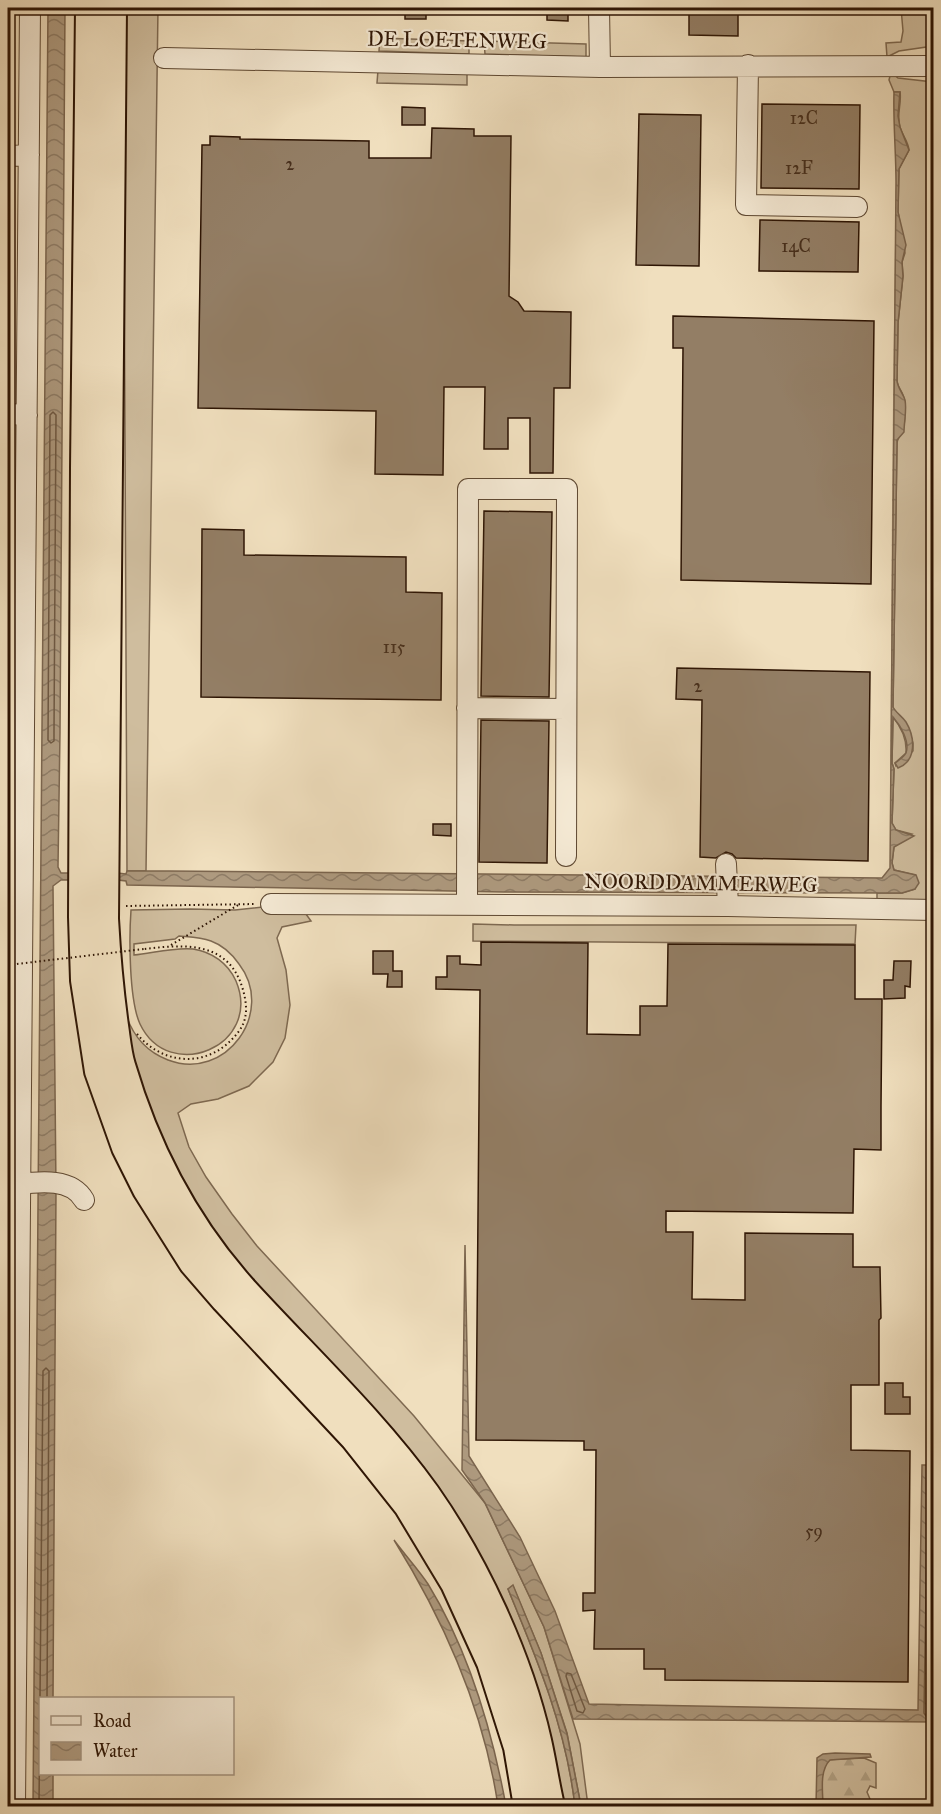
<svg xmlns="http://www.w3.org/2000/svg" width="941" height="1814" font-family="'IM FELL Great Primer',serif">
<defs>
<pattern id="forest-firs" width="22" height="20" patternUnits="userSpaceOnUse" patternTransform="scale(1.5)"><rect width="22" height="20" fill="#cfbd9e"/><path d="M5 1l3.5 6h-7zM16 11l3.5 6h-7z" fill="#b2a286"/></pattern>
<pattern id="water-waves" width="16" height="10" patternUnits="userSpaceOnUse" patternTransform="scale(1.5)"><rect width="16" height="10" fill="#ae9a7f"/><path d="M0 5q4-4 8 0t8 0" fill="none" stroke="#8e7c66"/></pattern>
</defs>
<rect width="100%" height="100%" fill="#f0dfbe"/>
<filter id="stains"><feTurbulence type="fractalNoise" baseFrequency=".00333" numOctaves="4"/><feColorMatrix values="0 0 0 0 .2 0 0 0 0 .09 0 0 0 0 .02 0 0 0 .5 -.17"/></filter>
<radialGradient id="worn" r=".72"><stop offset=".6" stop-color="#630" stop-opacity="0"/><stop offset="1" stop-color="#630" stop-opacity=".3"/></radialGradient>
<path fill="#cfbd9e" stroke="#7e6951" stroke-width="1.5" d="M123,8h35l-12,863h-19z
M901,8h32v38l-34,5 -12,6 -1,-14 15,-1 2,-11z
M380,38l89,3v13l-90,-3z
M484,41l102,3v13l-101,-3z
M378,70h89v15l-90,-2z
M891,72l7,6 35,4 1,821 -57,-1v-9h25l13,-4v-14l-21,-5 -2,-7 2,-16 18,-13 -16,-4 -4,-7 2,-54 -2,-6 1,-46c9,11 14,22 13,36l-11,10 1,3 17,-15v-8l-4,-14 -16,-21 4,-264c0,-7 6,-11 7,-18 1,-8 2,-23 -1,-31 -2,-6 -5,-7 -6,-14l1,-58 5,-47 -1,-14 3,-9 -7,-41 1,-43 10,-19c-1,-9 -7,-15 -9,-23 -4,-12 2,-24 0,-35h-6l-5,-12z
M272,906l31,4 8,11 -29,6 -5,11 9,32 4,35 -5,33 -12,24 -24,24 -31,13 -27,5 -13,9 11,34 17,30 26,37 25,32 157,170 71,87 59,124 36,117 8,62h-7l-14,-73 -26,-80 -28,-67 -5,3c30,72 58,140 67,217h-14l-11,-66 -358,-536 -48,-104 -11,-41 -7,-44c8,23 21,37 42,45 58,22 108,-48 71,-96 -7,-10 -17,-19 -28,-23 -11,-4 -21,-4 -32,-5l-4,3 -41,5v11c19,-2 41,-8 59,-6 19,3 35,14 43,32 27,65 -67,104 -96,43 -11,-24 -11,-86 -9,-114l59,-1 45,1z
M8,911l6,6 1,168 -7,-1v-113h4v-14l-4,1z
M473,924l41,1h342l-1,19 -382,-3z"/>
<path fill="url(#forest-firs)" stroke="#7e6951" stroke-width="1.5" d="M864,1758l12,5v25l-6,-2 -3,6 6,14h-53v-46z"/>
<path fill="url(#water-waves)" stroke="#7b654e" stroke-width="1.5" d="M48,8h17l-5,724 -2,135 3,6h9v7h-9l-8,6 3,303 -3,509h-13v76h13v32h-20z
M894,92h6l-2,24 2,11 9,23 -10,19 -1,43 8,33 -4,17 1,14 -5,47 -1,58c1,8 6,12 8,19 2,10 -1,22 -1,32l-7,8v4l-4,263c3,6 9,9 13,15 9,15 11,39 -8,46l-3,-5c4,-3 9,-6 11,-10 4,-12 -6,-28 -13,-36l-1,46 2,6 -2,54 4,7 18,6 -20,11 -2,16 2,7 22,5 3,8 -4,6 -13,4 -398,-1 -377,-7 -1,-4 -8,-1v-7l8,1 1,-3h42l713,7 8,-10c1,-228 2,-457 6,-686 0,-30 -3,-60 -2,-90z
M465,1245l4,211 51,81 35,74 34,93 329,6 4,-245h12l-1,257 -360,-3 -29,-92 -59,-124 -23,-33z
M394,1540c11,15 24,29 34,44 41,67 64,146 78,222h-8c-14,-95 -53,-184 -104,-266z
M513,1585l28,68 26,81 14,72h-6c-9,-78 -37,-145 -67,-217z
M835,1753l35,1 1,3 -41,3c-11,11 -7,32 -7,46h-7l1,-48 6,-4z"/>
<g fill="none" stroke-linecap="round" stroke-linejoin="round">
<path stroke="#6e5842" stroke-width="1.5" d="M53,412l3,3 -2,317v9l-3,2 -3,-3 2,-325z
M934,1471l-5,1 -1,2 -4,239 2,3h8
M934,1599v109
M567,1673l4,1 14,35 -2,4 -6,-2 -11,-35z
M39,1806l4,-435 3,-3 3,3 -2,327"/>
</g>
<path fill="#937e65" stroke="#2e1504" stroke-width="1.5" d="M405,8h21v11h-21z
M547,8h21v13l-21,-1z
M689,8h49v28l-49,-1z
M762,104l98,1 -1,84 -98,-1z
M402,107l23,1v17h-23z
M639,114l62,1 -2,151 -63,-1z
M432,128l42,1v7h37l-2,160 9,6 6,9 47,1 -1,76h-16l-1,85h-23v-55h-22v31h-24l1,-62h-41l-1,88 -68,-1 1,-63 -178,-3 4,-263h8v-9l30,1v2l129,2v17h62z
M760,220l99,2 -1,50 -99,-1z
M673,316l201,5 -3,263 -190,-4 2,-232h-10z
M484,511l68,1 -3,185 -68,-1z
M202,529l42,1v25l162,2v35l36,1 -1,107 -240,-3z
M677,668l193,4 -2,189 -132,-3 -4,-4 -6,-2 -10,6 -16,-1 2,-157 -26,-1z
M481,720l68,1 -2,142 -68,-1z
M433,824h18v12l-18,-1z
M481,942l107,1 -1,91 53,1v-29h27l1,-62 187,1v54h27l-1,107v44l-27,-1 -1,64 -187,-2v21h27l-1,67 53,1v-67l108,1v33h27l1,51 -2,2v65h-28v65l59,1 -2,231 -243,-2v-11h-21v-20h-50l1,-39 -12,1v-18h12l1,-143h-12v-9l-108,-1 4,-450 -44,-1v-12h11v-21h13v8l21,1z
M373,951h20v20h9v16h-15l1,-13h-15z
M894,961h17l-1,26 -5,-1v12l-21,1v-19h9z
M885,1383h18v14h7v17h-25z"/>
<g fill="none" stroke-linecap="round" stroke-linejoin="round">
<defs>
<path id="minor" d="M599,8l1,59
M164,58l436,9 334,-1
M748,65l-2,140 111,2
M8,156l21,-1
M8,414l19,1
M467,708l99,1
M726,864l2,42
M271,904l457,2 206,4
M467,905l1,-416h99l-1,367
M8,1185c24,-2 62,-10 76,15
M15,1806l15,-1798"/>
<path id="highway" d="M90,8l-5,460 -2,449 2,63 14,91 27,76 21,42 46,73 32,37 130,139 53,67 47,78 36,79 27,85 10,59
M112,8l-8,911c2,36 5,71 10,107 2,13 3,27 7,40 24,82 64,159 121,223 62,68 130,131 184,206 49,70 92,162 111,246 5,22 8,44 13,65"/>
</defs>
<use href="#minor" stroke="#5e4832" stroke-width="22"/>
<use href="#highway" stroke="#2e1504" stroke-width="32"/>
<path stroke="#2e1504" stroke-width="2" stroke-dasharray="1.5 3" stroke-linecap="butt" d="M126,906l130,-2
M171,945l67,-40
M137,1034c23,28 62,34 90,10 8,-7 16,-16 18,-26 3,-11 -1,-27 -5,-37 -17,-41 -60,-36 -96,-32"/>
<use href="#minor" stroke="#f5ead5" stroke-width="20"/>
<use href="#highway" stroke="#f0dfbe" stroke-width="28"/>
<path stroke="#2e1504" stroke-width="2" stroke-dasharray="1.5 3" stroke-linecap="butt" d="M8,965l136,-16"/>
</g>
<g text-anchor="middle" stroke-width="4.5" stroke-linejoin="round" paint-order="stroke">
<g font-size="18" fill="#472f1c">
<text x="804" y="124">12C</text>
<text x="290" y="170">2</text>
<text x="799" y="174">12F</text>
<text x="796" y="252">14C</text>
<text x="394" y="653">115</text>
<text x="698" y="692">2</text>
<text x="814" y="1537">59</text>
</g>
<g font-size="21" fill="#2e1504" stroke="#f5ead5">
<text transform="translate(457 40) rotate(1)" y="7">DE LOETENWEG</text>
<text transform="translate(701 883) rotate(1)" y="7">NOORDDAMMERWEG</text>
</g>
</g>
<rect width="941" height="1814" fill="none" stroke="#f0dfbe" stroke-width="30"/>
<rect x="9" y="9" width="923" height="1796" fill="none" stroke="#2e1504" stroke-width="3"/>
<rect x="15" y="15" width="911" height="1784" fill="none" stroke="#2e1504" stroke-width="1.5"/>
<rect x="39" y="1697" width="195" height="78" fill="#f5ead5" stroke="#a59581" stroke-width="1.5"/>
<rect x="51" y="1716" width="30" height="9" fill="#f5ead5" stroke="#a59581" stroke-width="1.5"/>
<text x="93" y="1727" font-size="18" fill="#2e1504">Road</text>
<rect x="51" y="1742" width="30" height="18" fill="url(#water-waves)" stroke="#a59581" stroke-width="1.5"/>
<text x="93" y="1757" font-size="18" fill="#2e1504">Water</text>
<rect width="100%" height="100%" filter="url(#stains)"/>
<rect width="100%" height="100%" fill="url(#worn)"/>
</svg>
